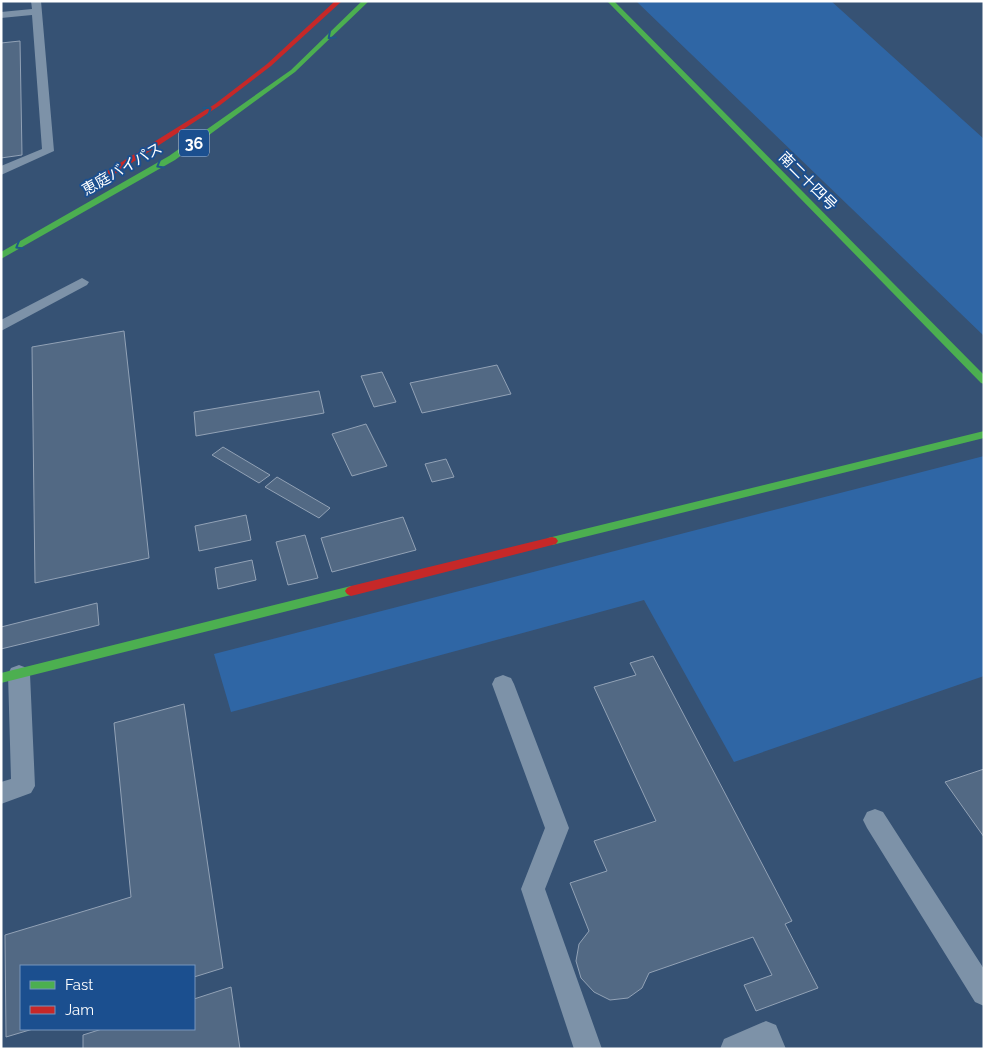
<svg xmlns="http://www.w3.org/2000/svg" width="985" height="1050" font-family="Raleway,'Noto Sans JP',sans-serif">
<rect width="100%" height="100%" fill="#365274"/>
<path fill="#2f66a5" d="M636,1h195l153,138v197z
M984,456v220l-250,86 -90,-162 -413,112 -17,-58z"/>
<path fill="#526984" stroke="#92a2b6" d="M20,41l2,114 -21,3v-115z
M124,331l25,227 -114,25 -3,-236z
M497,365l14,29 -89,19 -12,-30z
M382,372l14,30 -22,5 -13,-31z
M319,391l5,22 -128,23 -2,-24z
M366,424l21,42 -35,10 -20,-42z
M223,447l47,28 -11,8 -47,-28z
M446,459l8,18 -22,5 -7,-18z
M277,477l53,31 -11,10 -54,-31z
M246,515l5,25 -52,11 -4,-25z
M403,517l13,33 -84,22 -11,-34z
M305,535l13,43 -30,7 -12,-43z
M252,560l4,20 -38,9 -3,-21z
M97,603l2,22 -98,24v-22z
M653,656l139,265 -7,3 33,64 -62,23 -12,-26 28,-10 -19,-38 -104,36 -7,15 -14,10 -18,2 -16,-8 -13,-14 -5,-17 3,-17 10,-13 -19,-48 37,-12 -13,-30 62,-20 -62,-134 42,-12 -6,-12z
M184,704l39,264 -29,9v-11h-173v63h12l-27,8 -1,-102 126,-38 -17,-174z
M984,769v68l-39,-55z
M231,987l9,62h-157v-14l19,-6h92v-30z"/>
<g fill="none" stroke-linecap="round" stroke-linejoin="round">
<path fill="#7d92a8" fill-rule="evenodd" d="M31,1h10l13,150 -53,24v-9l41,-17 -10,-134 -31,3v-6l31,-3z
M82,278l7,4 -2,3 -86,46v-11z
M19,665l8,3 3,6 5,112 -4,7 -30,11v-22l10,-3 -3,-105 3,-6z
M503,675l8,3 3,6 55,144 -24,61 57,160h-28l-53,-160 24,-61 -53,-144 3,-6z
M875,809l8,3 101,157v37l-9,-4 -108,-174 -4,-8 4,-8z
M766,1021l10,4 10,24h-66l4,-10z"/>
<path fill="#4caf50" fill-rule="evenodd" d="M362,1h7l-74,71 -120,88 -174,99v-7l168,-96 122,-86z
M607,1h7l370,374v9l-3,-1z
M984,431v7l-432,107 -4,-1 -2,-3 2,-3 4,-1z
M351,586l4,2 2,3 -2,3 -354,89v-10z"/>
<path fill="#c62828" fill-rule="evenodd" d="M335,1h7l-71,65 -52,40 -109,71h-6v-4l111,-69 52,-40z
M552,537l4,1 2,3 -2,3 -205,52 -4,-2 -2,-3 2,-3 4,-2z"/>
</g>
<defs><path id="oneway-chevron" d="M-2-3.5L2.5 0L-2 3.5" fill="none" stroke-width="1.6" stroke-linecap="round" stroke-linejoin="round" transform="scale(1.25)"/></defs>
<g stroke="#205989">
<use href="#oneway-chevron" transform="translate(331 36) rotate(138)"/>
<use href="#oneway-chevron" transform="translate(208 110) rotate(-33)"/>
<use href="#oneway-chevron" transform="translate(160 165) rotate(150)"/>
<use href="#oneway-chevron" transform="translate(19 246) rotate(150)"/>
</g>
<g text-anchor="middle" stroke-width="4" stroke-linejoin="round" paint-order="stroke">
<g font-size="15" fill="#fff" stroke="#1b4f8f">
<text transform="translate(122 169) rotate(-30)" y="5">恵庭バイパス</text>
<text transform="translate(808 181) rotate(45)" y="5">南二十四号</text>
</g>
<rect fill="#1b4f8f" stroke="#bbcadd" stroke-width="1" x="179" y="129.5" width="30" height="27" rx="4"/>
<g font-size="16" font-weight="bold" fill="#fff">
<text x="194" y="149">36</text>
</g>
</g>
<rect width="985" height="1050" fill="none" stroke="#ffffff" stroke-width="5"/>
<rect x="20" y="965" width="175" height="65" fill="#1b4f8f" stroke="#7695bc"/>
<rect x="30" y="981" width="25" height="8" fill="#4caf50" stroke="#7695bc"/>
<text x="65" y="990" font-size="15" fill="#ffffff">Fast</text>
<rect x="30" y="1006" width="25" height="8" fill="#c62828" stroke="#7695bc"/>
<text x="65" y="1015" font-size="15" fill="#ffffff">Jam</text>
</svg>
